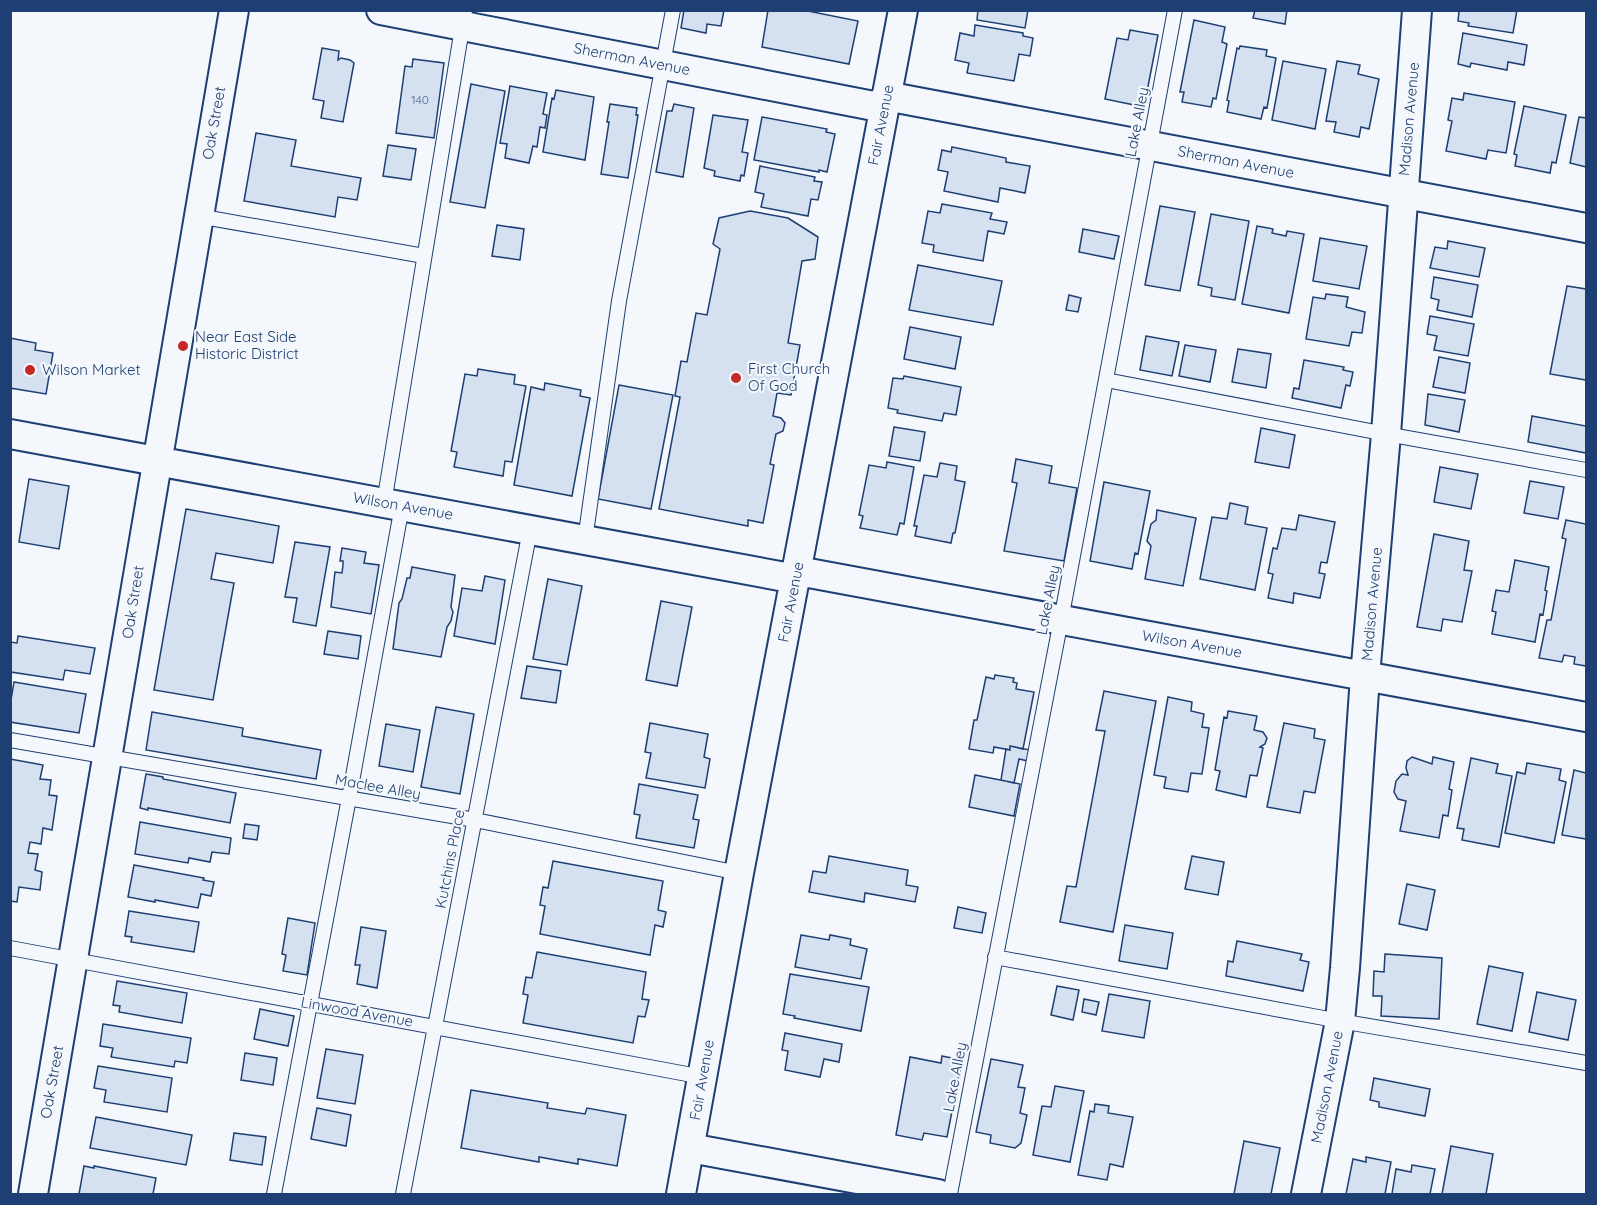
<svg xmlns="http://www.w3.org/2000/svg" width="1597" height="1205" font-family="Quicksand,sans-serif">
<rect width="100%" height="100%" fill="#f4f7fb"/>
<path fill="#d5e0f0" stroke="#1d3f73" stroke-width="1.5" d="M684,10h40l-3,16 -14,-2 -1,9 -25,-5z
M768,10h35l55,11 -9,43 -87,-17z
M978,10h50l-3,18 -48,-8z
M1255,10h32l-2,14 -32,-6z
M1455,10h62l-4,23 -45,-7 1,-3 -11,-2 1,-9z
M1194,20l31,7 -3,15 5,2 -11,55 -3,-1 -2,9 -29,-5 2,-10h-4z
M975,25l48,8v3l10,2 -3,18 -11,-2 -5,27 -47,-8 2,-10 -14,-3 5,-27 14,3z
M1130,30l28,5 -14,72 -39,-8 12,-61 11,2z
M1463,33l64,12 -3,20 -16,-3 -1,8 -36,-7 -1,4 -12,-3z
M1240,46l27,4 -1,6 10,2 -9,50 -3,-1 -3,12 -34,-7 2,-11 -2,-1 10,-52 2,1z
M322,48l17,3 -1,9 3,-2 9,2 4,3 -11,59 -22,-4 3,-17 -11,-2z
M413,59l31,4 -10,75 -38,-5 9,-67 7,1z
M1283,61l43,8 -11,60 -43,-9z
M1337,61l23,4 -2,9 21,5 -10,50 -8,-2 -2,10 -25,-5 2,-10 -10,-1z
M471,84l34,7 -20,117 -35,-6z
M510,86l37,7 -4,21 4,1 -2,13 -5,-1 -3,20 -4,-1 -4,17 -24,-5 2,-14 -7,-1z
M556,90l38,7 -9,63 -42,-8 9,-54 2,1z
M1464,93l51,9 -9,51 -18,-3 -2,9 -40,-8 6,-30 -4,-1 4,-22 11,2z
M610,104l27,4 -1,7h2l-10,63 -27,-4 8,-52h-2z
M674,104l20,4 -11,69 -27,-5 11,-61h5z
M1524,106l42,9 -10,48 -4,-1 -2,11 -35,-7 2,-11 -3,-1z
M713,115l35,5 -6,32 6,1 -4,23 -3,-1 -1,6 -26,-5 1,-5 -11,-3z
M762,117l65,12 -1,3 9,2 -8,38 -8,-2v2l-65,-12z
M1579,117l7,1v49l-16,-4z
M256,133l40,7 -5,26 70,12 -4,22 -19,-3 -3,20 -91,-16z
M388,145l28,4 -5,31 -28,-4z
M952,147l54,11v4l24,4 -5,27 -25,-5 -2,14 -54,-11 4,-19 -10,-2 4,-20 9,2z
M760,166l55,11 -1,4 8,1 -4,18 -7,-1 -3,17 -47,-9 3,-13 -9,-2z
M942,204l50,9 -2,6 17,3 -3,12 -16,-3 -5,30 -50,-9 1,-7 -12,-2 6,-32 12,2z
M1160,206l35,6 -15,79 -35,-6z
M750,211l38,7 30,19 -3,22 -13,2 -14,82 12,2 -9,50 -14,-2 -4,23 8,2 4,5 -2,8 -7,3 -6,30 4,1 -11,58 -15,-3v6l-89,-17 21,-112 -5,-1 6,-35 6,1 9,-49 11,2 13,-66 -7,-5 6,-26z
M1211,214l38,7 -14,79 -24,-4 1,-8 -14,-3z
M497,225l27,4 -4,31 -28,-4z
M1257,226l16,3 -1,4 14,3 1,-5 17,3 -15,79 -47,-9z
M1083,229l36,7 -5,23 -35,-7z
M1320,238l47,8 -8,43 -46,-8z
M1448,241l37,7 -6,29 -49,-9 5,-21 12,2z
M918,265l84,16 -9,44 -84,-15z
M1434,277l44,8 -6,32 -35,-7 2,-10 -8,-2z
M1567,286l19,3v91l-36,-6z
M1326,294l22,3 -2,10 19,5 -3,21 -10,-1 -3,14 -43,-7 7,-42 12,2z
M1069,295l12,3 -3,14 -12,-2z
M1430,316l44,8 -6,32 -34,-6 3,-14 -10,-2z
M910,327l51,10 -6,32 -51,-10z
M1146,336l33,6 -7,34 -32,-6z
M10,338l26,5 -1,7 18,3 -7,41 -36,-6z
M1185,345l31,5 -6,32 -31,-6z
M1238,349l33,5 -5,34 -34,-6z
M1439,357l31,6 -5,30 -32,-6z
M1304,360l40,7 -1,3 10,2 -3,14 -4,-1 -5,23 -49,-10 2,-10 5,1z
M478,369l37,6 -1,9 12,2 -14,76 -7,-1 -2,15 -49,-9 3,-15 -6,-1 14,-77 12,2z
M904,376l57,11 -5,28 -12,-2 -2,8 -45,-8 1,-3 -10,-2 5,-30 10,1z
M545,383l36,7 -1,6 10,2 -18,98 -58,-11 17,-98 13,3z
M619,385l54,10 -22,114 -53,-10z
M1428,394l37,6 -6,32 -34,-7z
M1532,416l54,10v27l-58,-11z
M894,427l31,5 -5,29 -31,-5z
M1261,428l34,7 -6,33 -34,-6z
M1016,459l36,7 -3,17 28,5 -13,73 -60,-10 13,-68 -5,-1z
M887,462l27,5 -10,57 -4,-1 -3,12 -37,-7 3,-12 -4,-1 10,-50 17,3z
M940,463l17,3 -2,14 10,2 -10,51h-2l-2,10 -36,-7 2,-10h-3l10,-51 13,2z
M1440,467l38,7 -7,35 -37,-7z
M29,479l40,7 -10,63 -40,-7z
M1530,481l34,6 -6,32 -34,-6z
M1104,482l46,9 -12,63 -3,-1 -3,16 -42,-8z
M1230,503l18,4 -3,17 22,4 -12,62 -55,-11 12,-62 15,2z
M186,509l93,17 -6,37 -57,-10 -5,26 23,4 -21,117 -59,-10z
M1157,510l39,8 -13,68 -38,-7 6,-33 -4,-5 4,-17 5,-4z
M1299,515l36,7 -8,41 -6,-1 -2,11 6,1 -5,24 -26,-5 -1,10 -25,-5 5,-24 -5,-1 5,-25 4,1 5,-21 14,2z
M1566,520l20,4v142l-12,-2 1,-7 -11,-2 -2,7 -23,-4 8,-38h4l15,-81 -4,-1z
M1434,534l35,7 -5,29 8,1 -10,51 -19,-3 -2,12 -24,-4z
M295,542l35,5 -14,79 -23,-4 4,-24 -12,-1z
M342,548l24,4 -2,11 15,2 -8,49 -40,-7 4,-35 7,1 1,-8v-4h-3z
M1515,560l34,7 -4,23 2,1 -4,24 -3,-1 -5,28 -43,-8 4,-22 -4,-1 4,-21 13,2z
M412,567l43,8 -4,32 2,5 -2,9 -4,6 -6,30 -48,-8 6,-46 3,-4 5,-21h3z
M485,576l20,4 -10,64 -41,-8 8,-48 20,3z
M548,579l34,7 -15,79 -34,-6z
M661,601l31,6 -15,79 -31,-6z
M328,631l33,5 -3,23 -34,-5z
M18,636l77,12 -5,26 -25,-4 -2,10 -52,-8 -1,-30 7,1z
M527,666l34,5 -5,32 -35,-5z
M995,675l19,3 -1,4 4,1 -1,6 18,3 -11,57 -13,-3v4l-16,-3 -1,6 -24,-4 5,-29h3l9,-43 8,2z
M14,682l72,12 -7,39 -69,-11v-16z
M1104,691l52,10 -43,231 -53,-10 7,-36 9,1 29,-156 -9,-1z
M1168,697l24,5 -1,9 13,3 -2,13 7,1 -7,46 -11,-1 -3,19 -24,-4 2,-11 -12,-2z
M436,707l38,7 -14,80 -39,-7z
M1228,711l29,5 -3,14 9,2 4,6 -2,6 -5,3 3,1 -6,28 -7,-1 -4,22 -30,-7 4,-19 -5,-1 9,-53 3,1z
M152,712l91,16 -1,8 79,14 -5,29 -170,-29z
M650,723l58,11 -4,23 6,2 -5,29 -59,-10 5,-25 -6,-1z
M1284,723l31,6 -1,9 11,2 -10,53 -11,-2 -4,22 -33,-6z
M386,724l34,6 -7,42 -34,-6z
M1010,746l20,4 -2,11 -9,-2 -5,24 -13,-3 5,-31 4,1z
M1412,757l20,7 1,-7 21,5 -5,27 3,1 -4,26 -5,-1 -4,23 -39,-7 6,-30 -8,-2 -4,-7 2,-11 6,-7 6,1 -2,-7 1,-7z
M1471,758l27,6 -2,9 16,3 -13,71 -37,-7 2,-11 -7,-1z
M10,759l33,6 -3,14 11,1 -2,15 8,1 -5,34 -9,-2 -2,16 -11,-2 -2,11 10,1 -3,16 7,2 -2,18 -21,-3 -2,15 -7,-1z
M1527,763l34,6 -2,11 7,2 -12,61 -49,-10 12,-61 8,2z
M1574,770l12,3v66l-24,-4z
M146,774l17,3v2l73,14 -6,30 -82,-15v2l-8,-2z
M975,775l45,9 -6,32 -45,-9z
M639,784l59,11 -5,24 6,1 -5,28 -58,-10 4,-23 -6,-1z
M140,822l91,16 -2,16 -17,-2 -2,10 -21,-4 -1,5 -53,-9z
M245,824l14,2 -2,14 -14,-2z
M829,856l79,14 -2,15 12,2 -3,15 -50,-9 -1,9 -55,-10 4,-21 13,2z
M1192,856l32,6 -6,33 -33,-6z
M553,861l110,20 -5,29 8,2 -3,15 -8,-2 -5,30 -110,-21 5,-28 -5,-1 3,-18 5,1z
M134,865l70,13 -1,2 11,2 -3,14 -10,-2 -3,14 -43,-8v2l-27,-5z
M1407,884l28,6 -8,40 -28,-6z
M958,907l28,6 -4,20 -28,-5z
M129,911l70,11 -5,30 -63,-10 1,-5 -7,-1z
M288,918l27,5 -8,52 -24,-4 3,-16 -4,-1z
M1125,925l48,8 -6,36 -48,-8z
M361,927l25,4 -9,57 -20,-4 3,-19h-5z
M801,935l28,5 1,-5 21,4 -1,6 17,4 -6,30 -66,-12z
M1237,941l65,13 -2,6 9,2 -6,29 -77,-15 2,-15 5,1z
M537,952l109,20 -4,27 7,1 -4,17 -7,-1 -5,27 -110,-20 5,-28 -5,-1 3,-17 6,1z
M1385,954l57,4 -3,61 -58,-3 1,-20h-9l1,-25 10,1z
M1489,966l34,7 -11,58 -35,-7z
M790,974l79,13 -8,44 -67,-13 1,-2 -12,-2z
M117,981l70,12 -5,30 -63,-11 1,-6 -7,-1z
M1057,986l22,4 -6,30 -22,-5z
M1537,992l39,8 -8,40 -39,-8z
M1109,994l41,7 -6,37 -42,-7z
M1084,999l15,3 -3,13 -14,-3z
M260,1009l34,7 -6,30 -34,-7z
M103,1024l88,14 -4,25 -12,-2 -1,6 -63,-10 2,-9 -13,-2z
M785,1033l57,11 -3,18 -15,-3 -4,18 -35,-7 3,-19 -6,-1z
M326,1049l37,6 -8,49 -38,-6z
M245,1053l32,5 -4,27 -32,-5z
M942,1056l20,4 -15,77 -23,-4 -2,7 -26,-5 14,-78 31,6z
M991,1059l32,6 -5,22 7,1 -5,25 7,2 -6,28 -6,5 -25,-5 1,-8 -15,-3z
M98,1066l74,12 -5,34 -63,-10 2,-12 -12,-2z
M1374,1078l56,11 -5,27 -46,-9v-5l-9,-2z
M1055,1086l29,5 -14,71 -37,-7 9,-49 9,1z
M471,1090l77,13 -1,5 38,6 2,-6 39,7 -9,51 -39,-7v5l-39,-7v5l-78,-14z
M1095,1104l14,2 -1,7 25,4 -10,50 -13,-3 -3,16 -29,-5 12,-64 4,1z
M317,1108l34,7 -5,31 -35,-7z
M96,1117l96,18 -6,30 -96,-17z
M234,1133l32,4 -4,28 -32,-5z
M1244,1141l36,7 -9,46h-37z
M1451,1146l42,8 -7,40h-44z
M1366,1157l25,5 -6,32h-39l7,-35 13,3z
M1412,1165l23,4 -5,25h-38l4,-25 15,3z
M84,1166l10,2v-2l62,12 -3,16h-74z"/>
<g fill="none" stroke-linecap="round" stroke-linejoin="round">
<defs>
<path id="service" d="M198,216l226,40
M1106,380l280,54 200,36
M384,503l81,-493
M585,540l34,-239 54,-291
M10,740l465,80 264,53
M10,948l693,129
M995,957l345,64 246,42
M274,1194l75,-396 53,-292
M403,1194l127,-664
M950,1194l111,-574 114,-610"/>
<path id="minor" d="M381,10l503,98
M886,96l700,132
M10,434l786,145
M798,571l788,146
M690,1148l248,46
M33,1194c67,-394 132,-789 201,-1184
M681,1194l58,-321 164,-863
M1306,1194l34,-173 5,-53 20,-292 21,-242 31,-424"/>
</defs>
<use href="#service" stroke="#1d3f73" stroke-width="16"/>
<use href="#minor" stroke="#1d3f73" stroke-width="32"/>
<use href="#service" stroke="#f4f7fb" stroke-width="14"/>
<use href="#minor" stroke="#f4f7fb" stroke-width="28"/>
</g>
<g fill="#c62828" stroke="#f4f7fb" stroke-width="2">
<circle cx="183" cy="346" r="6"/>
<circle cx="30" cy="370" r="6"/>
<circle cx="736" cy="378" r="6"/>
</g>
<g text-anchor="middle" stroke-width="4.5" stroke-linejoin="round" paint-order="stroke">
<g font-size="12" fill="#4b6792">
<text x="420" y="104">140</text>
</g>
<g font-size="15" fill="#1d3f73" stroke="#f4f7fb">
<text transform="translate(632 59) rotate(11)" y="5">Sherman Avenue</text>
<text transform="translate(1409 119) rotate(-85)" y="5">Madison Avenue</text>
<text transform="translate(1137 122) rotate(-79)" y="5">Lake Alley</text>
<text transform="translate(214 123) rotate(-80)" y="5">Oak Street</text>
<text transform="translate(881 125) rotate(-79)" y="5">Fair Avenue</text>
<text transform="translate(1236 162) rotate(11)" y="5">Sherman Avenue</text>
<text transform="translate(403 506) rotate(10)" y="5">Wilson Avenue</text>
<text transform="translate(1048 600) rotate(-79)" y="5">Lake Alley</text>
<text transform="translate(133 602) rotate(-81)" y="5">Oak Street</text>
<text transform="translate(791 602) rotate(-79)" y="5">Fair Avenue</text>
<text transform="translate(1372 604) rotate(-85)" y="5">Madison Avenue</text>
<text transform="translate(1192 644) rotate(10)" y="5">Wilson Avenue</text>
<text transform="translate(378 787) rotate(10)" y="5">Maclee Alley</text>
<text transform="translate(450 859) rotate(-79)" y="5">Kutchins Place</text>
<text transform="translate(357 1012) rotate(10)" y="5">Linwood Avenue</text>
<text transform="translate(955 1077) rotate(-79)" y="5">Lake Alley</text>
<text transform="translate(702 1080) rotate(-80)" y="5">Fair Avenue</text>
<text transform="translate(52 1082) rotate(-80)" y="5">Oak Street</text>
<text transform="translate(1327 1087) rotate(-79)" y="5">Madison Avenue</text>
</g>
<g font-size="15" fill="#1d3f73" stroke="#f4f7fb" text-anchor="start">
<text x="195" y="342">Near East Side<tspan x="195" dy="17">Historic District</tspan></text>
<text x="748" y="374">First Church<tspan x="748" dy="17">Of God</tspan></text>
<text x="42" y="375">Wilson Market</text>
</g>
</g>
<rect width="1597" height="1205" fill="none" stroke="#1d3f73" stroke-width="24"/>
</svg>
